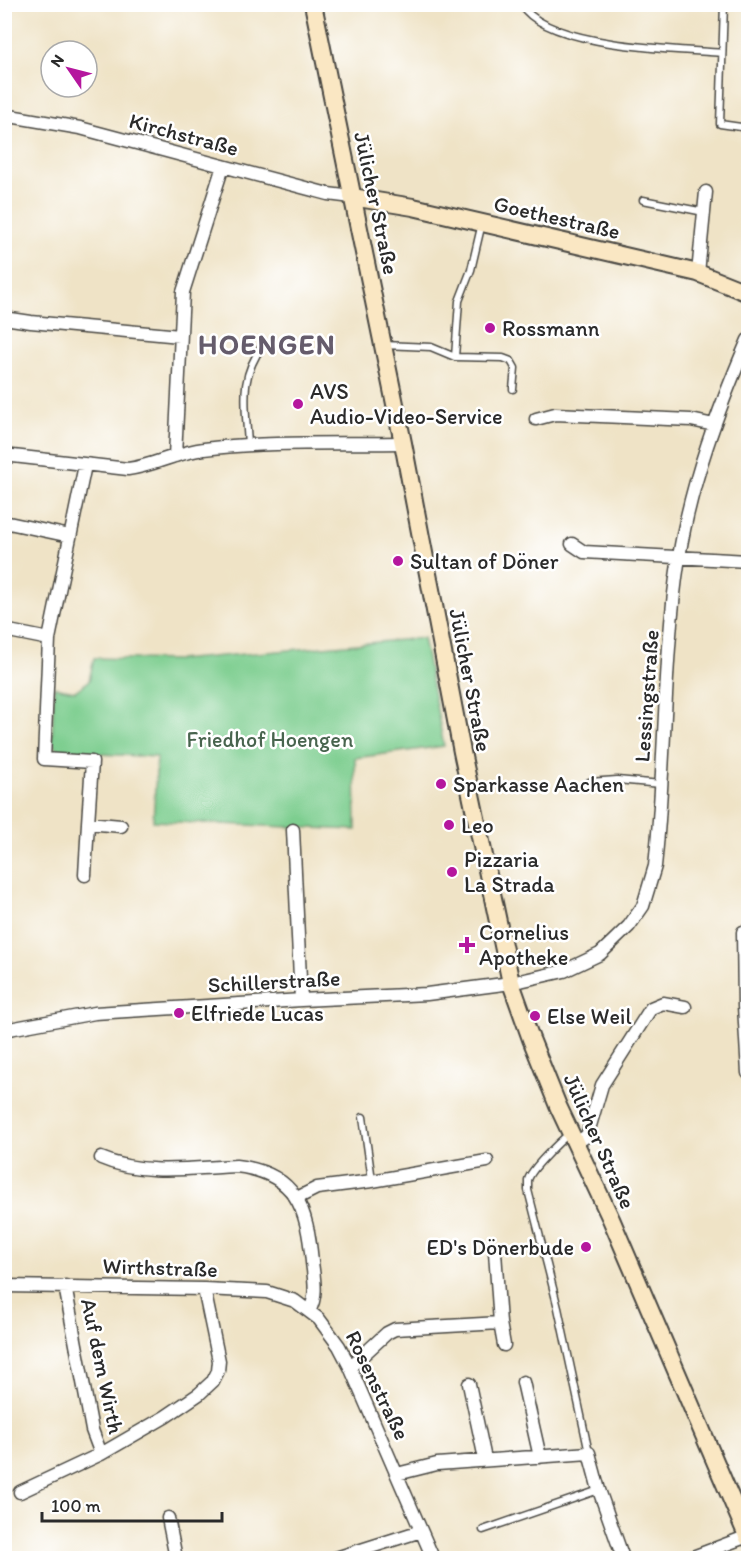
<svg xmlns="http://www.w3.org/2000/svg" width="753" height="1563" font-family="Itim,sans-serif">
<rect width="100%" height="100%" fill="#fff"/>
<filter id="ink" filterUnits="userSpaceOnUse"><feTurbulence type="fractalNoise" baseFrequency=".0167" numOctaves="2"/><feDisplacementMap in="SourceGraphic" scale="12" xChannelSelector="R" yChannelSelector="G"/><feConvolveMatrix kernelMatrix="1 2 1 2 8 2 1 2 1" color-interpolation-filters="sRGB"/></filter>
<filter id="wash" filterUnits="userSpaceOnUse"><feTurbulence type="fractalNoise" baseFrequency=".008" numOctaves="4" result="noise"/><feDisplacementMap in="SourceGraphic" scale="24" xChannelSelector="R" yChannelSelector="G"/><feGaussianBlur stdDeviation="1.35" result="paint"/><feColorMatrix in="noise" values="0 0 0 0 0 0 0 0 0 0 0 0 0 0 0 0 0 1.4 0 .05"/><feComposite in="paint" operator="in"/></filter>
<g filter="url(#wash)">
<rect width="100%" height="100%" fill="#efe3c6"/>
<path fill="#7dce8f" stroke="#547c5d" stroke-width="1.5" d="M423,638l21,108 -89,12 1,72 -203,-9 4,-64 -95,-5 -6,-3 -4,-8 2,-54 21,4 14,-10 5,-23 83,2z"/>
</g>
<g filter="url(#ink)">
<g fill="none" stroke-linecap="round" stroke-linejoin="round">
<defs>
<path id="lane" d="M521,4c25,44 156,45 201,49
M724,4l-4,120 28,4
M643,200l61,12
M383,345l48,2 24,10 48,1 8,3 4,7 -2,21
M455,357l4,-56 12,-31 11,-47
M248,445c-2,-40 -10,-66 15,-100
M589,782l28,-2 44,4
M363,1117l9,63
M570,1133c-10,8 -39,36 -42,47 0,1 0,9 0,10l30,118 31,145
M483,1530l116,-40"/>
<path id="street" d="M4,115l76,13 248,66 24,3
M698,273l8,-81
M4,318l27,4 149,14
M536,419l19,-5 136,6 23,5
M4,455l124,14c26,-3 49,-17 76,-20 65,-8 133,-5 199,-6
M175,456l8,-164 40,-126
M85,465l-36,174 -5,120 48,3 -4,61
M4,522l66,14
M572,544l12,8 164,9
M4,630l45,9
M293,830l8,170
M85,875l3,-52 33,3
M743,932l1,74 4,67
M4,1030l91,-17 206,-13 126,-6 84,-11 53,-12 36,-17 29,-28 14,-20 12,-40c11,-101 8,-208 24,-309 12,-75 39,-147 69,-217
M575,1143l12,-7 15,-51 49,-77 12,-5 22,4
M101,1158c41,18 91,10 135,8 60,7 71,41 76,96 2,17 6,34 -3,49
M297,1198l20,-10 55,-7 115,-20
M495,1252l5,71 4,22
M4,1286l200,3 63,3 28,9 24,18 20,27 11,21 83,191
M65,1286l27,144 9,24
M350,1367l37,-34 8,-4 105,-6
M523,1382l17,75
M469,1384l16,75
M397,1474l40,-10 152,-11 10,37 24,68
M20,1492l81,-38 64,-37 34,-23 14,-13 5,-10 1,-10 -15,-72
M168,1518l8,40
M336,1558l85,-27
M690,1558l58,-22"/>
<path id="secondary" d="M313,4l90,439 59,309 49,231 20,56 27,67 53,113 137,319
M352,197l61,10 285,66 50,20"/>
</defs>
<use href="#lane" stroke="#484742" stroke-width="9"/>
<use href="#street" stroke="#484742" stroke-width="15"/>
<use href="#secondary" stroke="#484742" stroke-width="20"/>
<use href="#lane" stroke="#fff" stroke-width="6"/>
<use href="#street" stroke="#fff" stroke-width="12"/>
<use href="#secondary" stroke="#fae7c3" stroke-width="16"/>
</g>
</g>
<g fill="#b5179e" stroke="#fff" stroke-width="2">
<circle cx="490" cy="328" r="6"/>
<circle cx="298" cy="404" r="6"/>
<circle cx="398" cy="561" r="6"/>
<circle cx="441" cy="784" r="6"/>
<circle cx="449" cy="825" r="6"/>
<circle cx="452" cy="872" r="6"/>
<path d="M464 936h6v6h6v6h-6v6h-6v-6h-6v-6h6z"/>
<circle cx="179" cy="1013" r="6"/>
<circle cx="535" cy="1016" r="6"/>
<circle cx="586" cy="1247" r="6"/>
</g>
<g text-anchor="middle" stroke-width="5" stroke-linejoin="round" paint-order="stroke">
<g font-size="22" fill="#2b2b2b" stroke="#fff">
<text transform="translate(184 134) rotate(15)" y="8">Kirchstraße</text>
<text transform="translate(377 203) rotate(78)" y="8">Jülicher Straße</text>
<text transform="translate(557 217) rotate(13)" y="8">Goethestraße</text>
<text transform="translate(471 680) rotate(79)" y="8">Jülicher Straße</text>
<text transform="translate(646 696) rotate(-86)" y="8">Lessingstraße</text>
<text transform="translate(274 981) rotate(-3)" y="8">Schillerstraße</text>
<text transform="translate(600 1141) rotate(66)" y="8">Jülicher Straße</text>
<text transform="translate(160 1267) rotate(2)" y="8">Wirthstraße</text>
<text transform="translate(103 1366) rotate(78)" y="8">Auf dem Wirth</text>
<text transform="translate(378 1385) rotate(64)" y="8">Rosenstraße</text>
</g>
<g font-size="22" fill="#2b2b2b" stroke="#fff" text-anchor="start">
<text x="502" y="336">Rossmann</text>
<text x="310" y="399">AVS<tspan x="310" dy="25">Audio-Video-Service</tspan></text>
<text x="410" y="569">Sultan of Döner</text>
<text x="453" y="792">Sparkasse Aachen</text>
<text x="461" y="833">Leo</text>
<text x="464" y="867">Pizzaria<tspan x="464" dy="25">La Strada</tspan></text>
<text x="479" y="940">Cornelius<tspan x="479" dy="25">Apotheke</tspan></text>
<text x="191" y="1021">Elfriede Lucas</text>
<text x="547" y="1024">Else Weil</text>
<text x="574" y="1255" text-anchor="end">ED's Dönerbude</text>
</g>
<g font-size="22" fill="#48644e" stroke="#fff">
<text x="270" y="747">Friedhof Hoengen</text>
</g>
<g font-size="28" font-weight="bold" letter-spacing="1.5" fill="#655c6c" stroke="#fff">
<text x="267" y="354">HOENGEN</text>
</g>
</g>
<rect width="753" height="1563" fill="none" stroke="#fff" stroke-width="24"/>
<g transform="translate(69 69) rotate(305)"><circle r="28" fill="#ffffff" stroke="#aaaaaa" stroke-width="1.5"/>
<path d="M0-4.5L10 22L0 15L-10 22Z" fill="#b5179e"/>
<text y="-9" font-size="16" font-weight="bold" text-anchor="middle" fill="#2b2b2b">N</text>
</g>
<path d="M42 1512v9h180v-9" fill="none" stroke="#2b2b2b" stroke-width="3"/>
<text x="51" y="1512" font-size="18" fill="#2b2b2b" stroke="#ffffff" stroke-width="4.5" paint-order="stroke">100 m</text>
</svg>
